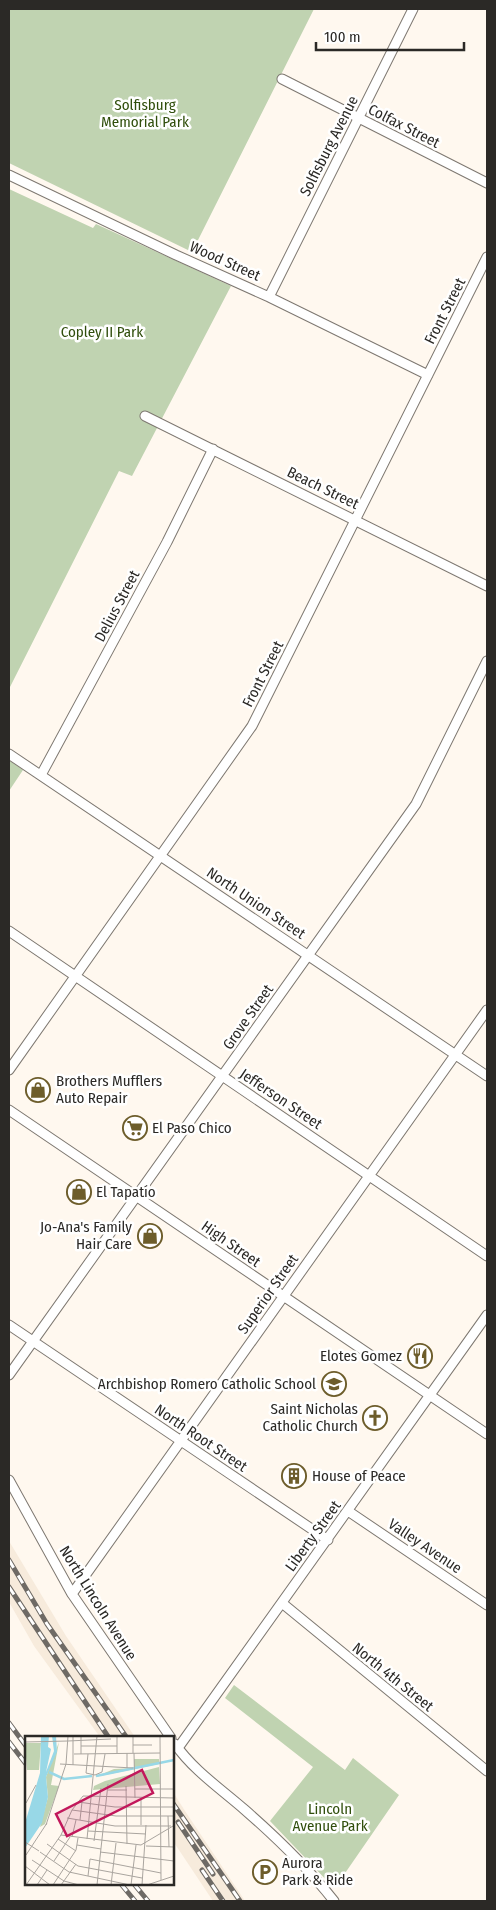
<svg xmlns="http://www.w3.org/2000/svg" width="496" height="1910" font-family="'Fira Sans Condensed',sans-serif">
<rect width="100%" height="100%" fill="#fff8ef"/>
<path fill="#f7ebdc" d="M9,1541l57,95 69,101h-35l-66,-91 -25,-44z
M173,1792l12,19 60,90h-32l-40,-60z"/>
<path fill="#c0d3b1" d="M9,9h305l-122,243 -183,-89z
M9,189l84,39 3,-4 135,62 -99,190 -13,-5 -110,218z
M9,760l14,10 -14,21z
M234,1685l111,85 8,-12 46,37 -58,84 -9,7 -62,-65 43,-54 -88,-69z"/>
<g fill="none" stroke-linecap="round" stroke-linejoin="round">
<defs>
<path id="street" d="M282,79l205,104
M9,175l167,80 93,42 159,78
M269,297l144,-288
M145,416l342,170
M9,754l478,322
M41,775l126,-233 46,-93
M9,931l478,325
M9,1070l243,-344 235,-469
M9,1110l478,324
M9,1325l319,215
M9,1375l407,-571 71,-143
M9,1480l63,114 99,144
M348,1511l139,94
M72,1594l415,-584
M282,1603l205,168
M175,1744c18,26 46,45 70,66 32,28 63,58 89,91
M178,1748l309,-433"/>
</defs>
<use href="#street" stroke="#7e7871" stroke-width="11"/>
<use href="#street" stroke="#fff" stroke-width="9"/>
<defs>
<path id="rail" d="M9,1560l38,64 80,114
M9,1587l100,151
M9,1723l17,23
M9,1742l17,22
M172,1802l68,99
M178,1822l35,52
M202,1870l21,31
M121,1884l14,17
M134,1884l14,17"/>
</defs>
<use href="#rail" stroke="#6e6a65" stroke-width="5"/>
<use href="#rail" stroke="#fff" stroke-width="3" stroke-dasharray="9" stroke-linecap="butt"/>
</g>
<defs>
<symbol id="shop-ring" viewBox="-11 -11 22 22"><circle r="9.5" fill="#fff" stroke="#6d5d2b" stroke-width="1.5"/><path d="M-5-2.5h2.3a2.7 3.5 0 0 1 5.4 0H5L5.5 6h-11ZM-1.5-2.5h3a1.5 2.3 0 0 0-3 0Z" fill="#6d5d2b"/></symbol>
<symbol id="supermarket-ring" viewBox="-11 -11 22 22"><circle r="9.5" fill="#fff" stroke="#6d5d2b" stroke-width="1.5"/><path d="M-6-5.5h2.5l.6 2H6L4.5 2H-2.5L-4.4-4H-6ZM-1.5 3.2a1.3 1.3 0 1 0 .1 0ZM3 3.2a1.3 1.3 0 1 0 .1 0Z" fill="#6d5d2b"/></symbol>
<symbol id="restaurant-ring" viewBox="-11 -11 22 22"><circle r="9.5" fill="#fff" stroke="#6d5d2b" stroke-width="1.5"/><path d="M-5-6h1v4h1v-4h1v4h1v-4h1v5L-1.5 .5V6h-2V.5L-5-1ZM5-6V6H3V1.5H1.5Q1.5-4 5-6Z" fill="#6d5d2b"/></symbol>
<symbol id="school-ring" viewBox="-11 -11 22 22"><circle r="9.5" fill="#fff" stroke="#6d5d2b" stroke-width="1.5"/><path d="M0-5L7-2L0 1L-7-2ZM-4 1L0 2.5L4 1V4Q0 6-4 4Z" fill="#6d5d2b"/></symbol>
<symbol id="church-ring" viewBox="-11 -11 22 22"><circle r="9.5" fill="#fff" stroke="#6d5d2b" stroke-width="1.5"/><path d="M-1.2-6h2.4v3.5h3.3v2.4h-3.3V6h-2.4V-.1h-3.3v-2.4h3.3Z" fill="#6d5d2b"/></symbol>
<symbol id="building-ring" viewBox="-11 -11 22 22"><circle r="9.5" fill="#fff" stroke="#6d5d2b" stroke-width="1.5"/><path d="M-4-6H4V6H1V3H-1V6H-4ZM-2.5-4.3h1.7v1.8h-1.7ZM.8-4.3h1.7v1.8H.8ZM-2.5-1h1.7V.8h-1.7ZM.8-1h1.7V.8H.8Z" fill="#6d5d2b"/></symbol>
<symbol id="parking-ring" viewBox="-11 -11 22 22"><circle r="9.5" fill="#fff" stroke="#6d5d2b" stroke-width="1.5"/><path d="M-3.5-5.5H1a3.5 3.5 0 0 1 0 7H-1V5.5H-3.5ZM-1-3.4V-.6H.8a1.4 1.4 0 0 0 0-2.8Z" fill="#6d5d2b"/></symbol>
</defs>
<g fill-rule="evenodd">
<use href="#shop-ring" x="24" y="1076" width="28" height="28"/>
<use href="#supermarket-ring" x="121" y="1114" width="28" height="28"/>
<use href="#shop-ring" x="65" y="1178" width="28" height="28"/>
<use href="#shop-ring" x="136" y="1222" width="28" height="28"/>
<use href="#restaurant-ring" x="406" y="1342" width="28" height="28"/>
<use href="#school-ring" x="320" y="1370" width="28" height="28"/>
<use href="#church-ring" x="361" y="1404" width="28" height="28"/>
<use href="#building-ring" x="280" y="1462" width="28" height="28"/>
<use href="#parking-ring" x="251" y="1858" width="28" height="28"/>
</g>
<g text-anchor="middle" stroke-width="5" stroke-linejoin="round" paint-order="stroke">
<g font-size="15" fill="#304e0c" stroke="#fff">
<text x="145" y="110">Solfisburg<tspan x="145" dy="17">Memorial Park</tspan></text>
<text x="102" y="337">Copley II Park</text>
<text x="330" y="1814">Lincoln<tspan x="330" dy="17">Avenue Park</tspan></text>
</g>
<g font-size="15" fill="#2b2926" stroke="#fff">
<text transform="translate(404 126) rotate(27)" y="5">Colfax Street</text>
<text transform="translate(329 146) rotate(-63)" y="5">Solfisburg Avenue</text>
<text transform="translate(225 261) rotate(24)" y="5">Wood Street</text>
<text transform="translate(445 311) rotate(-63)" y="5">Front Street</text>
<text transform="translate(323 488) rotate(26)" y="5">Beach Street</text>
<text transform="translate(117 606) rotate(-62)" y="5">Delius Street</text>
<text transform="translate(263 674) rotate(-63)" y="5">Front Street</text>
<text transform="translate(256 903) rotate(34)" y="5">North Union Street</text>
<text transform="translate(248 1017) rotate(-55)" y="5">Grove Street</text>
<text transform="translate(281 1099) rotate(34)" y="5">Jefferson Street</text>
<text transform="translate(231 1244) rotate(35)" y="5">High Street</text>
<text transform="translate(268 1294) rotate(-55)" y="5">Superior Street</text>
<text transform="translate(201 1438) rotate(34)" y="5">North Root Street</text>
<text transform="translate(313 1536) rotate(-54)" y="5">Liberty Street</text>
<text transform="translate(425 1546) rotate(34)" y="5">Valley Avenue</text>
<text transform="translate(98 1603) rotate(58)" y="5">North Lincoln Avenue</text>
<text transform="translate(393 1677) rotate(39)" y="5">North 4th Street</text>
</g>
<g font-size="15" fill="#2b2926" stroke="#fff" text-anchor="start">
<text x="56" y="1086">Brothers Mufflers<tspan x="56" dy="17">Auto Repair</tspan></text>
<text x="152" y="1133">El Paso Chico</text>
<text x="96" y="1197">El Tapatío</text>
<text x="132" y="1232" text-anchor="end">Jo-Ana's Family<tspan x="132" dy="17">Hair Care</tspan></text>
<text x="402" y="1361" text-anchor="end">Elotes Gomez</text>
<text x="316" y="1389" text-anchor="end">Archbishop Romero Catholic School</text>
<text x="358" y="1414" text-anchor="end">Saint Nicholas<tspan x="358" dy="17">Catholic Church</tspan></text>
<text x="312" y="1481">House of Peace</text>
<text x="282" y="1868">Aurora<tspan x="282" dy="17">Park &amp; Ride</tspan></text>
</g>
</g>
<g transform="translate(25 1736)">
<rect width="149" height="149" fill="#fff8ef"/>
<path d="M34,6l-8,43 8,1 -14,38 -5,3 8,-30 -2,-20zM0,7h16l-2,27h-12zM109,23h25v5l-64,13 19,-8 20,-1zM134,31l1,17 -67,6 1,-4 11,-5z" fill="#c0d3b1"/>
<path d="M16,0h8l-1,11 3,2 -5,23 8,-21 -2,-15h4l1,16 -11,25 2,20 -6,26 -17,25v-25l15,-50z" fill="#98d8e7"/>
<path fill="none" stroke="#98d8e7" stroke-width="2.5" d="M24,36l15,7 28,-3M71,40l78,-16"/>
<path fill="none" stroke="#aaa59f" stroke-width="1" d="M48,0v29M92,0v17M135,0l1,144M43,5l43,-2M0,6l43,-1M108,9h19M56,10h36M102,17v15M108,17v-17M109,17l1,45M49,18l86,-1M56,18v-18M63,18l-2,19 9,2 7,-3 3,-18M0,26v21M35,28l73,4M101,50l1,58M110,53h39M83,54h19M58,60l91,2M116,62v27M53,66l37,5h59M1,67l10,-18M47,74l44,6h58M143,80l1,31M42,82l48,8h56M55,84l2,-18M21,89l20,-61 2,-28M63,95l58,3M36,99l80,10 32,-19M47,101l4,-17M33,103l18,12M62,103l10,-103M69,105l7,-53M0,106l14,9M22,108l31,22 64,12M52,109l24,4M121,110l28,1M15,116l29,20 61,13M75,116l74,9M1,119l21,-32M7,124l32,21 15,4M29,125l16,-24M0,130l25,19M63,140l2,-17 71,14M1,149l35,-50 11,-25 11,-14M12,149l10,-15M28,149l23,-35 2,-12M36,149l15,-21M72,149l11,-101M86,149l5,-42M106,149l5,-40M117,149l4,-60M122,149l27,-9"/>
<path fill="#c2185b" fill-opacity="0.15" stroke="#c2185b" stroke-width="2.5" d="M117,34l11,23 -86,43 -11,-22z"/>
<rect width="149" height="149" fill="none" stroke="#2b2926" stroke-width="2.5"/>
</g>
<rect width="496" height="1910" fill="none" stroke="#2b2926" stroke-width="20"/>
<path d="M316 42v8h148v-8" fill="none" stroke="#2b2926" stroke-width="2.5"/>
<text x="324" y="42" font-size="15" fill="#2b2926" stroke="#ffffff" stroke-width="4" paint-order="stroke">100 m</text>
</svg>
